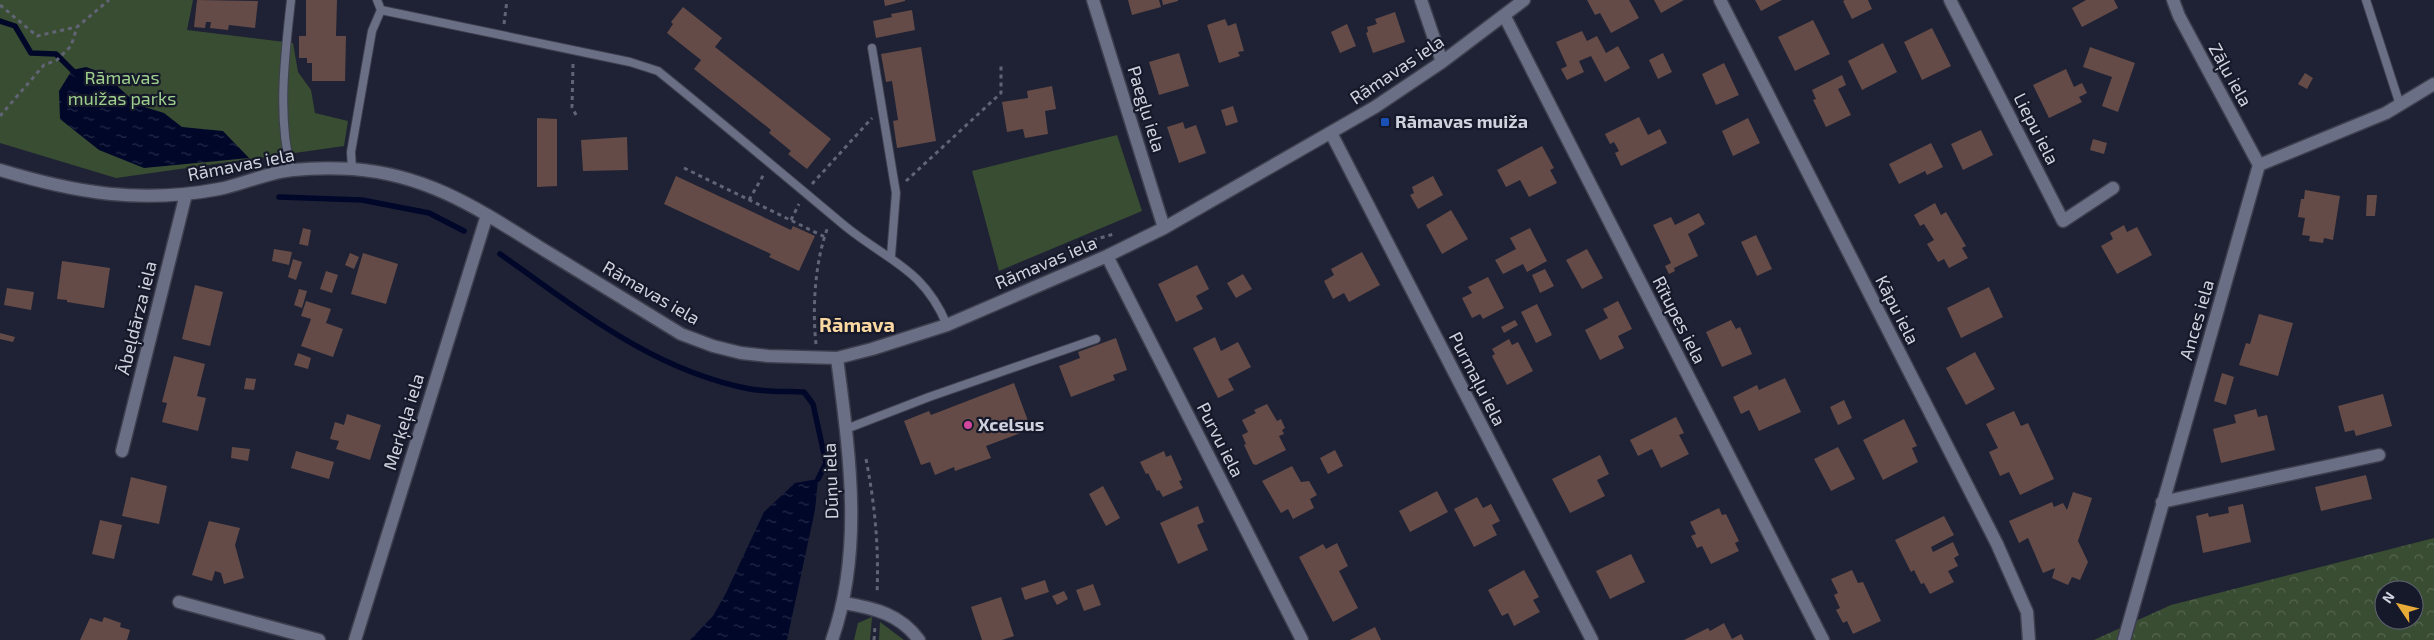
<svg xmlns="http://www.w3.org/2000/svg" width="2434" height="640" font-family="'Exo 2',sans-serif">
<defs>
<pattern id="forest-crowns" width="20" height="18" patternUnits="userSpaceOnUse" patternTransform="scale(1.25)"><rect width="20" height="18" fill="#394d32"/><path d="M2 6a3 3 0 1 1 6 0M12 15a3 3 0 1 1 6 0" fill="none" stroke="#55664f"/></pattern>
<pattern id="water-ripples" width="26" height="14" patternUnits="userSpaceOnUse" patternTransform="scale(1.25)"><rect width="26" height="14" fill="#000729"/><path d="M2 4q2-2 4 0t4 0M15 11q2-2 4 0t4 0" fill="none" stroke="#242a48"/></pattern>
</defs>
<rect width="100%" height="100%" fill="#1f2234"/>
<path fill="#394d32" d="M0,0h193l-6,30 106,13 5,29 13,18 4,23 33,8 -4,25 -228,32 -116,-35z
M1117,135l25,76 -143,60 -27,-100z
M872,617l-2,23h-16l4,-17z
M880,622l24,18h-25z"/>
<path fill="url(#forest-crowns)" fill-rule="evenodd" d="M2434,538v102h-340l77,-35zM2384,590h30v30h-30z"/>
<path fill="url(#water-ripples)" d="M86,67l17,6 35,32 26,8 18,14 41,4 26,27 -105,10 -45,-18 -39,-31 -1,-28 13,-21z
M818,479l-3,31 -28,130h-97l23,-24 13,-23 38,-81 31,-29z"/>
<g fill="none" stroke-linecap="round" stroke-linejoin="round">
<path stroke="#000729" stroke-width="5.5" d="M0,21l15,5 16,27 25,1 20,20
M279,197l83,3 67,13 35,18
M500,254c80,56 152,116 250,135 17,3 37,2 54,3l9,12 13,59 -8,16"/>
</g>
<path fill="#644b47" d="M197,0l61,1 -3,27 -26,-3 -1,5 -18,-2 1,-6h-5l-1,6 -11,-1z
M306,0h31l-1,36h10l-1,45h-33v-18h-5v-5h-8v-22h7z
M884,0h21v1l-20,5z
M1128,0h31l2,7 -29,8z
M1162,0h16v1l-15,4z
M1587,0h42l10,18 -28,15 -11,-20 -5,2z
M1654,0h30l-23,13z
M1755,0h27l-21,11z
M1845,0h23l4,9 -20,10 -9,-18z
M2086,0h28l4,8 -36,19 -10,-19z
M683,7l39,31 -7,9 116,92 -24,30 -19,-15 3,-3 -22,-18 2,-3 -77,-61 7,-9 -34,-27 6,-9 -2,-2z
M912,10l3,20 -39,8 -3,-17 19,-4 -1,-3z
M1395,12l10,30 -32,11 -7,-20 2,-1 -1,-5 10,-3 -2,-5z
M1225,19l3,7 8,-3 8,28 -6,1 2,4 -21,7 -12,-38z
M1813,20l17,34 -35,17 -17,-34z
M1347,24l9,22 -16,7 -9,-21z
M1932,28l19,38 -29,14 -18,-38z
M1582,31l5,10 10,-5 9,17 12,-7 12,22 -25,14 -14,-26 -12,5 5,11 -17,8 -6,-11 6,-3 -11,-24z
M1883,43l14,29 -35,18 -14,-29z
M921,47l15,94 -39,7 -4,-27 5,-1 -6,-39 -6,1 -5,-28z
M2090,47l45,16 -17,49 -16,-6 10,-29 -29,-10z
M1179,53l10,33 -30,9 -10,-33z
M1663,53l9,19 -14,7 -9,-19z
M1724,63l15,32 -23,10 -14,-31z
M2066,69l8,18 8,-4 5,10 -8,4 3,5 -33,16 -16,-33z
M2305,73l8,5 -6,11 -9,-5z
M1842,75l4,10 -8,4 13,26 -25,12 -13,-27 3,-1 -4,-9z
M1052,86l4,23 -11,2 3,23 -23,4 -2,-9 -16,3 -5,-30 26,-4 -1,-7z
M1233,106l5,16 -12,4 -5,-16z
M1417,117l4,7 -9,5 -4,-6z
M1639,117l9,18 12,-6 7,14 -46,23 -6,-13 4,-2 -5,-9 -4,2 -5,-10z
M537,118l20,1v67l-20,1z
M1748,118l12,25 -27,13 -11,-25z
M1183,122l2,7 11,-4 10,28 -27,10 -12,-36z
M1981,130l12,25 -30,15 -12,-26z
M627,137l1,33 -45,1 -2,-31z
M2093,139l14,4 -3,11 -14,-4z
M1931,143l12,24 -16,8 -2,-4 -26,13 -10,-20z
M1542,146l12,22 -4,2 7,13 -28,14 -9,-17 -14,7 -9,-17z
M676,176l115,54 2,-4 22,10 -16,35 -30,-14 2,-3 -107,-50z
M1433,176l10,19 -25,14 -8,-14 4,-2 -2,-6z
M2305,190l35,6 -7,44 -9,-2 -1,5 -14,-2 1,-5 -8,-1 3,-17 -7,-1 3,-18h3z
M2367,195h10l-2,21h-9z
M1935,203l6,12 5,-3 20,34 -4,2 6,10 -19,10 -5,-9 -6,3 -11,-18 7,-4 -10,-16 -4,2 -6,-11z
M1451,210l17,29 -26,15 -16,-29z
M1699,213l6,11 -17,10 10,22 -24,12 1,3 -6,3 -4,-8 6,-3 -18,-38 18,-8 4,8z
M2124,225l3,7 10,-5 15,28 -35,19 -16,-28 12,-7 -3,-6z
M303,228l8,2 -3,16 -9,-2z
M1530,228l17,33 -20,11 -4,-8 -20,10 -8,-14 21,-11 -6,-11z
M1756,235l16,34 -15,7 -16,-34z
M274,249l18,3 -3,13 -17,-4z
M1587,249l16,29 -21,11 -16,-29z
M1362,252l18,33 -31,17 -5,-9 -11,6 -9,-18 10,-6 -3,-6z
M350,253l9,4 -5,12 -9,-4z
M363,253l35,11 -12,40 -35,-10z
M293,259l9,3 -6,18 -8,-3z
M62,261l48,7 -6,40 -37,-6v-2l-10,-1z
M1197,265l12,24 -13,7 7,13 -27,13 -18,-38z
M1545,269l9,17 -14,7 -8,-18z
M326,271l12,4 -6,18 -12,-4z
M1243,274l9,15 -16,9 -9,-15z
M1488,277l16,31 -21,11 -3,-5 -8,4 -10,-20 10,-5 -4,-6z
M195,285l28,7 -13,54 -28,-7z
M1989,287l14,30 -42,21 -14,-30z
M7,288l27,4 -3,18 -27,-5z
M299,289l8,2 -5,17 -8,-3z
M306,301l25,8 -5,14 17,6 -10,28 -32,-11 10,-27 -10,-3z
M1618,301l14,28 -14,7 6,12 -24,12 -15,-30 23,-12 -5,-9z
M1537,304l15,31 -16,8 -15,-31z
M2259,314l34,9 -15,53 -39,-11 7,-22 4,1z
M1515,320l3,5 -14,8 -3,-6z
M1731,320l5,9 4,-2 12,27 -30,13 -16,-35z
M0,333l15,4 -2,5 -13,-3z
M1215,337l6,14 17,-9 13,25 -23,12 6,11 -16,8 -25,-50z
M1116,338l11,32 -14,5 2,5 -44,17 -12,-31 21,-8 -2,-6z
M1509,339l3,6 6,-3 15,29 -26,14 -15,-29 3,-2 -3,-5z
M1975,352l20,37 -29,16 -20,-37z
M298,353l13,5 -3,11 -14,-4z
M174,356l31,8 -8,32 9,2 -8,33 -36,-9 5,-19 -5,-1z
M2222,373l12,4 -8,28 -12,-4z
M246,378l10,1 -2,11 -10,-1z
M1785,378l16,34 -42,19 -10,-21 -8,4 -8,-17 24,-12 2,5z
M1014,383l17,46 -45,17 5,12 -36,13 -1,-4 -19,8 -5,-13 -9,3 -17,-44 25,-10 2,4z
M2383,394l9,32 -36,10 -2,-6 -9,2 -7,-26z
M1844,400l8,18 -14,7 -8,-18z
M1267,404l10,17 4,-2 4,9 -3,2 2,4 -5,2 7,14 -30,15 -3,-1 -9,-19 2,-1 -4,-9 6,-3 -6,-12 14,-7 -2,-3z
M2256,409l2,8 9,-2 8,35 -54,13 -8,-34 23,-6 -2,-8z
M2014,411l7,15 7,-3 26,56 -34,16 -11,-23 -9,4 -11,-24 9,-4 -12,-24z
M347,414l34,11 -11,35 -34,-11 3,-8 -9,-2 5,-17 9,3z
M1676,417l8,16 -5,2 10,19 -28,14 -9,-19 -14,7 -8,-16z
M1904,419l13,27 -5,2 6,14 -35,18 -20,-40z
M232,447l18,2 -2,12 -17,-3z
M1838,447l17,32 -24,12 -17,-32z
M1335,450l8,16 -15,8 -8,-16z
M296,451l38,11 -5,17 -38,-11z
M1164,451l2,6 5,-2 11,25 -3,1 4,7 -20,9 -4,-7 -2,1 -9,-18 -2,1 -6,-12z
M1600,455l9,19 -12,6 8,16 -35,17 -18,-34z
M1292,466l9,16 8,-1 8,14 -7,4 4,9 -21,11 -5,-10 -7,4 -19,-32z
M2366,475l6,24 -51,12 -6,-24z
M131,477l36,9 -8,38 -37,-8z
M1103,486l17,32 -14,8 -17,-32z
M1437,491l11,21 -38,20 -11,-21z
M2073,492l19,6 -14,43 10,21 -8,18 -8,-3 -4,8 -16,-7 3,-10 -12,5 -15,-35 -9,5 -10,-22 43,-19 2,5 9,-4 4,7z
M1477,497l6,11 8,-4 9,17 -8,4 5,10 -23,12 -20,-38z
M2243,504l8,38 -48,11 -7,-37 12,-3 1,4 20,-4 -1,-6z
M1198,506l6,16 -7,3 11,25 -30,14 -18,-41z
M1719,508l3,7 4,-1 13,27 -4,2 4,8 -28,13 -9,-18 -5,2 -6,-12 5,-2 -6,-12z
M1944,516l10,19 -23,12 2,5 20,-10 6,13 -5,3 4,8 -10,5 6,11 -24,12 -6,-11 -3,1 -7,-14 -3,2 -16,-32z
M100,520l22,5 -8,34 -22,-5z
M209,521l31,7 -5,17 9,33 -20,6 -3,-11 -6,-2 -3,10 -20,-6z
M1337,543l11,23 -9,5 19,37 -25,14 -34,-65 24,-13 3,5z
M1631,554l14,28 -35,17 -14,-28z
M1524,570l15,27 -6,3 7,12 -26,14 -6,-13 -6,3 -14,-26z
M1852,570l6,13 5,-1 18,39 -28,13 -6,-13 -4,2 -7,-13 4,-2 -6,-13 4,-2 -7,-14z
M1045,580l4,12 -24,8 -4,-12z
M1093,584l8,21 -17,6 -8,-21z
M1064,591l4,8 -11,6 -5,-9z
M1001,597l13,39 -12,4h-20l-11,-33z
M104,617l17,6 -1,4 10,3 -3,10h-47l10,-22 12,4z
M1724,623l8,16 9,-5 3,6h-60l24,-12 2,3z
M1375,627l6,13h-31z"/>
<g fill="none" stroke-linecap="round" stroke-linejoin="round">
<defs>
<path id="lane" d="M291,0c-6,55 -14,115 0,170
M377,0l4,10 249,52 28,9c63,51 125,103 187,155 43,35 78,42 102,99
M2366,0l34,105
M872,48l24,145 -5,63
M352,169l-1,-17 21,-121 9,-21
M846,429l83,-32 167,-58"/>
<path id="street" d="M1093,0l71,228
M1421,0l21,62
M1720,0l277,544 30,68 2,28
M1950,0l113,221 50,-33
M2173,0l6,16 80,149
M1504,15l319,625
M1331,133l261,507
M2259,165l127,-52 48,-29
M0,170c76,23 141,34 219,19 25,-5 49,-17 74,-19 19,-2 41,-2 60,-1 79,6 131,44 196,84 44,27 88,54 132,81l32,12 28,7 27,3 69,2 35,-9 75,-24 160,-69 57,-28 211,-121 67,-45 82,-62
M1107,256l195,384
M122,451l64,-257
M2162,502l217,-47
M179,602l140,38
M844,603c30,5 56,11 75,37
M355,640l132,-425
M2124,640l135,-475"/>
<path id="secondary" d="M832,640c32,-91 17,-189 5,-282"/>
</defs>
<use href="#lane" stroke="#3d3f4e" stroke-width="10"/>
<use href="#street" stroke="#3d3f4e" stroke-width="15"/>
<use href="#secondary" stroke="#3d3f4e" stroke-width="15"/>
<path stroke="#616474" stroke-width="3" stroke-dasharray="4 4" stroke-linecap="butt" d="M0,5l37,31 39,-9
M504,24l3,-24
M573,64l-1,43 4,8
M0,116l44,-51 13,-5 14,-14 6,-19 32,-27
M684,168l141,69
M906,181l95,-88v-30
M812,184l60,-66
M749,200l15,-26
M791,220l8,-16
M1093,240l21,-6
M816,344c-4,-35 -1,-84 12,-117
M866,459c9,46 13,89 11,135
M874,640l1,-14"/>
<use href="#lane" stroke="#6b6f85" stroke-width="8"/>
<use href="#street" stroke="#6b6f85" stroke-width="12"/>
<use href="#secondary" stroke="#6b6f85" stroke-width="12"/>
</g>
<rect fill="#1a4fb4" stroke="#16192a" stroke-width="2" x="1380" y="117" width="10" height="10" rx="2.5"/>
<circle fill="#d1479c" stroke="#16192a" stroke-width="2" cx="968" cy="425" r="5"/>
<g text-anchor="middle" stroke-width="4.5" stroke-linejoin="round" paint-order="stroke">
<g font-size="18" fill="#d0d2de" stroke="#16192a">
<text transform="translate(1397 70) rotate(-34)" y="6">Rāmavas iela</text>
<text transform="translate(2230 75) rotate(61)" y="6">Zāļu iela</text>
<text transform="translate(1146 109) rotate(73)" y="6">Paegļu iela</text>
<text transform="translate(2036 129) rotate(63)" y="6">Liepu iela</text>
<text transform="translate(241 165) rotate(-11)" y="6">Rāmavas iela</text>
<text transform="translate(1046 263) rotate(-23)" y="6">Rāmavas iela</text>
<text transform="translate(651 293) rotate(30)" y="6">Rāmavas iela</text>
<text transform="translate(1897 310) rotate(63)" y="6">Kāpu iela</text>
<text transform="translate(137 318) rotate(-76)" y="6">Ābeļdārza iela</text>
<text transform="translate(1679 320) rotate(63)" y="6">Rītupes iela</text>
<text transform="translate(2197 320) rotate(-74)" y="6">Ances iela</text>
<text transform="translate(1477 379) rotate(63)" y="6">Purmaļu iela</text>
<text transform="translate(404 422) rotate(-73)" y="6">Merķeļa iela</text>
<text transform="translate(1220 440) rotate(63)" y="6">Purvu iela</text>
<text transform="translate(831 481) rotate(-92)" y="6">Dūņu iela</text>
</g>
<g font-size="18" fill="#9fd18e" stroke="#16192a">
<text x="122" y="84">Rāmavas<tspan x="122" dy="21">muižas parks</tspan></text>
</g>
<g font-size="18" font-weight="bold" fill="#d0d2de" stroke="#16192a" text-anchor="start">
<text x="1395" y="128">Rāmavas muiža</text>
<text x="978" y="431">Xcelsus</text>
</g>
<g font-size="20" font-weight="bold" fill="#fbd8a1" stroke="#16192a">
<text x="857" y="332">Rāmava</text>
</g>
</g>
<g transform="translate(2399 605) rotate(305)"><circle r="24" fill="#16192a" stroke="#606372"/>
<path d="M0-4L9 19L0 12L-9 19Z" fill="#e9ab38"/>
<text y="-8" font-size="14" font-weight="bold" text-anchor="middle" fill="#d0d2de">N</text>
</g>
</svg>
